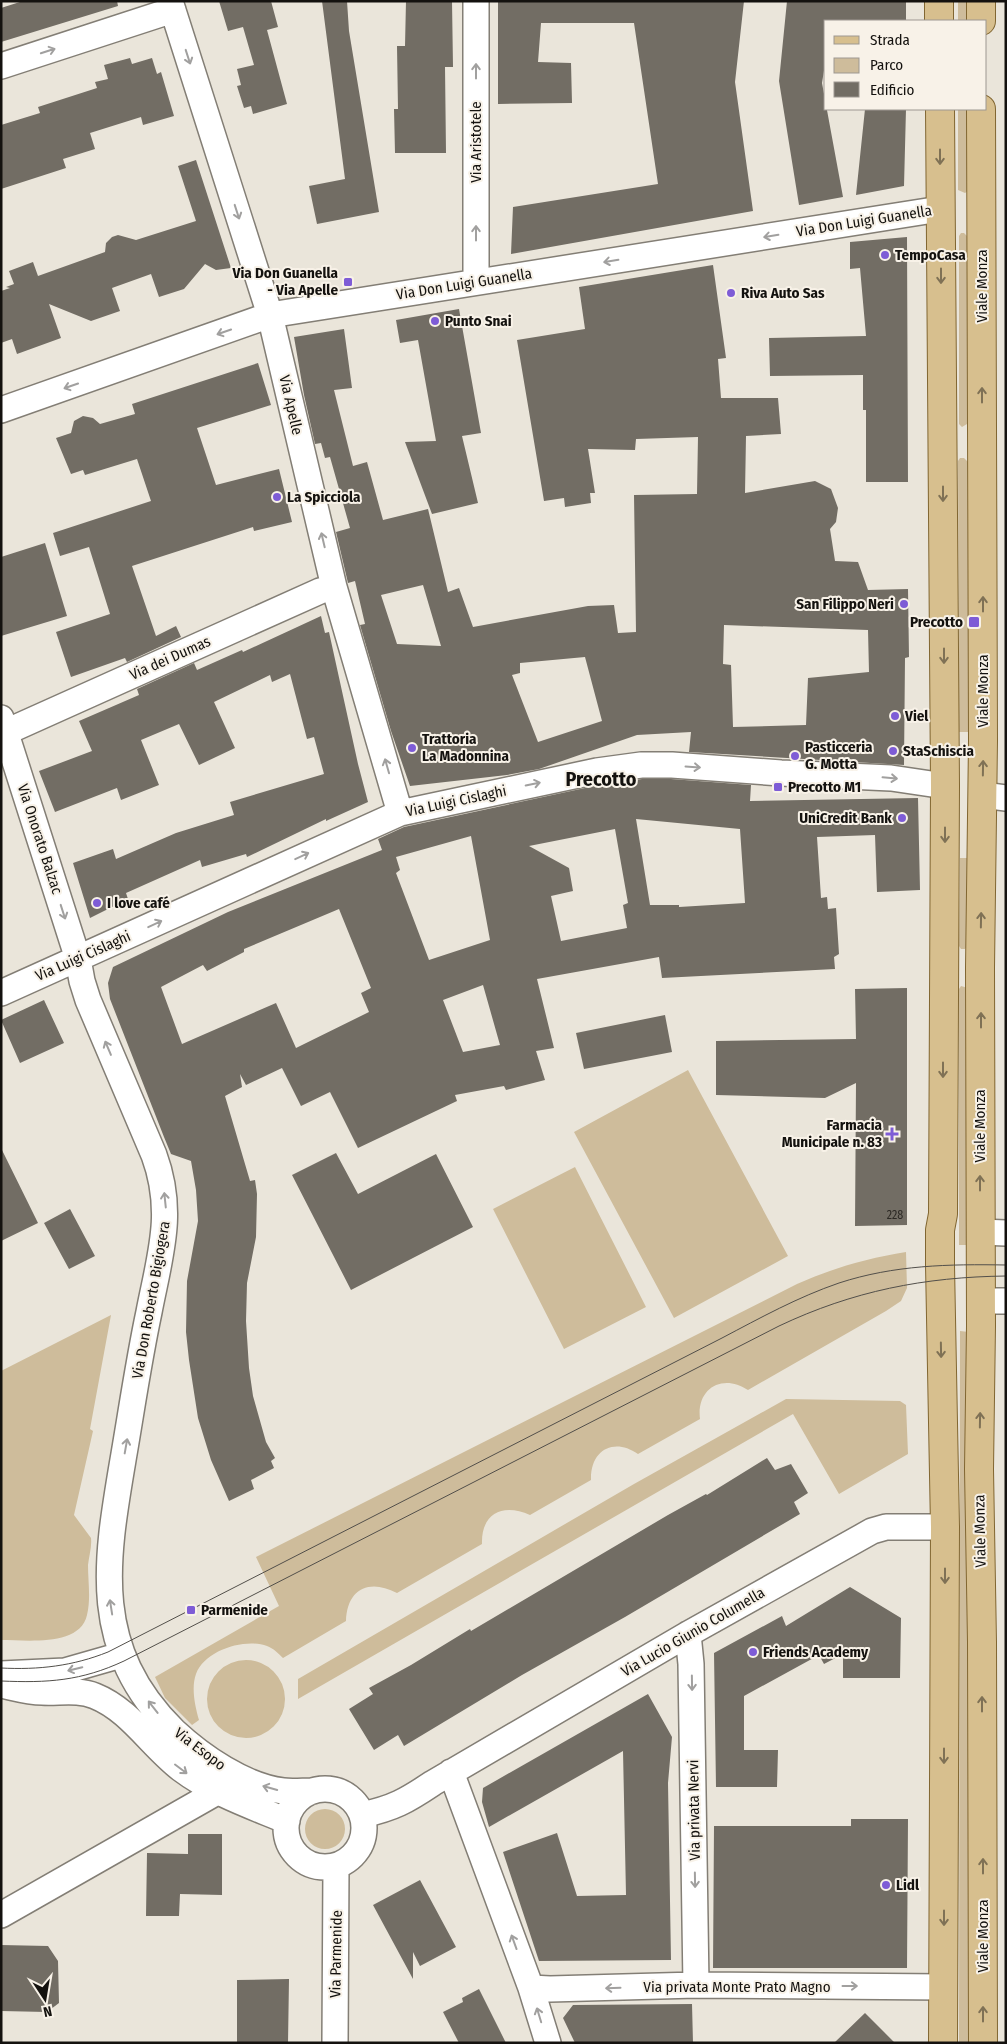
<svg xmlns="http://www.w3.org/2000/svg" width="1007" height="2044" font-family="'Fira Sans Condensed',sans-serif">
<rect width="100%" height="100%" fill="#eae5da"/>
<path fill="#cebc9b" d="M958,1h9v20h-9z
M958,109h9l1,82 -3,2 -7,-3z
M961,233h3l3,3v188l-5,3 -3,-3v-188z
M960,458h4l4,4v270h-9l-1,-271z
M960,858h8l-1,88 -2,3h-4l-2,-3z
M961,986l7,2v257h-9v-256z
M688,1070l100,186 -114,62 -100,-186z
M575,1167l71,140 -82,42 -71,-140z
M906,1252l1,36 -6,13 -15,10 -138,79c-25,-17 -52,-2 -48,29l-62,35c-24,-17 -48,-4 -47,26l-61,35c-27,-12 -49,-2 -48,29l-85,49c-28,-15 -50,-4 -51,28l-63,37c-4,-4 -10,-10 -16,-12 -22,-8 -62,4 -71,28 -5,14 -1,32 3,46l-7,5 -27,-27 -10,-21 124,-71 -23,-49 541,-273c36,-16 71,-26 109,-32z
M111,1315l-21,114 3,2 -19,84 17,23c1,9 -2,18 -3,27 0,16 3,34 -1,50 -7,32 -61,25 -86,25v-269z
M960,1331l9,1v711h-10z
M786,1399l114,2 6,4 2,49 -69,40 -46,-80 -495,285v-20l336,-195z
M207 1699a39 39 0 1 1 78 0a39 39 0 1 1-78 0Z
M305 1829a20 20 0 1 1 40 0a20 20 0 1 1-40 0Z"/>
<path fill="#726d64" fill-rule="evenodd" d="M23,1h94l1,5 -117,36v-34z
M219,1h52l7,26 -11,3 20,74 -34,10 -2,-8 -7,2 -7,-22 4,-1 -4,-16 17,-4 -11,-38 -15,4z
M322,1h25l2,30 30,181 -62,12 -8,-38 36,-7z
M406,1h46l1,66h-8l1,86h-51l-1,-44h4l-1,-63h8z
M498,1h246l-9,81 18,129 -242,43 2,-47 145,-23 -24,-161h-93l-3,39 33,1 1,40 -74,1z
M787,1h119v20h-80v37l-4,25 21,114 -44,8 -20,-124z
M130,58l2,6 20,-6 5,16 4,-2 13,44 -31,9 -2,-8 -51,16 5,16 -32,10 3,9 -65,21v-64l39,-12 -2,-6 59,-19 -2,-6 13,-3 -4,-14z
M865,109h41l-2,77 -48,9z
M196,160l35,108 -15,2 -11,-6 -21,25 -25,8 -8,-23 -39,14 8,23 -29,10 -42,-17 12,34 -44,16 -5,-15 -11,4v-52l9,-3 -4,-1 8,-3 -5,-13 24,-9 5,14 67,-24 1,-9 6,-6 6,-2 18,5 60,-19 -18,-55z
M907,237l1,245h-42v-72h-3v-35l-93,1 -1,-38 97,-2 -6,-68 -10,1v-27z
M713,265l13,93 -8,1 3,39h57l3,36 -35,2 -1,57 70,-12 16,8 7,19 -2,14 -6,7 5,32 23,1 10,28 40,-1 1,68 -4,1 -1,107 -215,-13 2,-20 -54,3 -98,34 -32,6 -97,11 -19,-55 -31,-106 5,-1 -10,-43 -7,2 -12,-51 14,-4 -20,-71 -5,1 -4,-15 -6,1 -11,-49 -10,-58 50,-8 8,59 -18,2 19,76 14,-4 16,58 45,-11 20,83 11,-4 14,39 115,-21 26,-1 4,28 18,-1 -2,-137 63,-1 1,-57 -62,2 -1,11 -47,-1 7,44h-5l1,10 -26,4 -1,-9 -20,3 -27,-161 68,-11 -6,-42zM423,585l18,61 -44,-2 -16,-49zM724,625l144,5 1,42 -61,6 -2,47 -73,2 -2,-62 -8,-1zM585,657l17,64 -64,21 -26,-67 8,-2v-10z
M459,309l22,124 -19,3 16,67 -46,11 -27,-72 31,-1 -18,-101 -18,3 -4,-23z
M258,363l13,42 -74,23 19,57 63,-16 13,53 -38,9 -1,-4 -121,39 24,70 20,-10 5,11 -54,25 -2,-4 -54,19 -15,-45 54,-18 -21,-67 -29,9 -7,-23 98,-32 -14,-42 -52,16 -2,-5 -12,4 -15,-36 15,-5 3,-12 9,-5 10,2 7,6 35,-10 -3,-10z
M45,543l22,73 -66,20v-79z
M321,616l4,17 4,-1 29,132 10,38 -42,19v-2l-79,38 -1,-3 -44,13 -2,-7 -74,33 2,6 -38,19 -17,-55 40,-14 3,10 60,-26 58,-18 -4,-13 94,-28 -10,-37 -7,2 -17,-65 -18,8 -2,-7 -56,27 21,46 -36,17 -20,-41 -38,16 18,45 -38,15 -4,-12 -62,24 -16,-41 53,-20 -13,-30 60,-26 -2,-6 57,-26 3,7 45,-20 1,2z
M642,779h29l80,6 -1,16 168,-3 2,92 -43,2 -2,-57 -58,2 4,61 6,-1 1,12 8,-1 3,46 -5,3 1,12 -173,9 -3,-21 -122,22 17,69 -18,3 9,29 -39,10 -2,-4 -49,9 2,6 -99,47 -28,-56 -29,14 -19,-38 -36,17 -6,-11 2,13 -17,9 25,85 5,-1 2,14 -1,43 -9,46 -1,38 3,47 4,28 13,46 9,16 -4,3 3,7 -23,12 3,9 -25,12 -18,-41 -13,-42 -9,-58 -3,-28 1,-51 11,-60 -2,-31 -5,-29 -20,-7 -7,-17 -54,-138 -2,-16 5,-16 115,-55 154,-62 -4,-11 26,-12 195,-42zM636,819l104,10 5,74 -66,4v-2h-29zM615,829l13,74 -5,2 4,23 -66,13 -10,-45 22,-5 -4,-23 -40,-22zM471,836l19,104 -61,20 -33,-87 4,-3 -4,-13zM339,909l32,79 -10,5 8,19 -73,36 -20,-45 -94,41 -21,-57 42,-22 4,6 37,-19v-3zM483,985l17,60 -37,7 -20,-52z
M907,988v237l-52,1 1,-143 -31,15 -109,-3v-54l140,-2 -1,-50z
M44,1000l20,43 -44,20 -19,-43z
M665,1015l7,37 -88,17 -8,-36z
M1,1148l37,75 -37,18z
M336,1153l22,41 78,-40 37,73 -122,63 -59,-115z
M70,1209l25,47 -26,13 -25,-46z
M767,1458l8,12 16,-6 17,29 -14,9 6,12 -175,103 -103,58 -118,71 -6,-11 -24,15 -25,-41 24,-15 -4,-6 42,-23 59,-36 1,2 197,-116 38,-21 1,1z
M850,1587l51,31 -1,60h-57v-24l-19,10 -5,-9 -75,41v54h34l-1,37h-61l-2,-134 68,-37 4,10z
M648,1694l24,43 -4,46 3,177 -132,1 -36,-109 54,-19 20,63 49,-1 -3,-144 -134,76 -7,-25 1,-14z
M851,1819h57l-1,149h-194l1,-142h137z
M188,1834h34v61l-42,-1 -1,22h-33l1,-63 41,1z
M420,1880l36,67 -36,19 -7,-14v27l-40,-74z
M1,1945l47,1 10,15 1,42 -12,9 -46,-1z
M289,1979l-1,64h-51v-63z
M479,1989l27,54h-47l-16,-31 20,-10 -1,-4z
M692,2004l1,39h-118l-12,-25 10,-13z
M865,2013l30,30h-61z"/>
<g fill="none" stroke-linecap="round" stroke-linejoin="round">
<defs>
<path id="street" d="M170,1l100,314 64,272 66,226
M476,1v281
M1,66l172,-56
M1,410l269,-95 670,-106
M1,718l77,241 4,22 6,19 66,155c21,57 6,100 -5,157 -10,47 -17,95 -25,142 -18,106 -35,193 50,277 28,26 70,55 109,60 9,1 20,0 30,0
M6,732l314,-141 14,-4
M983,795l23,3
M1,993l399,-180 197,-42 44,-6h31l109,8 110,5 54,8
M980,1232l26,1
M981,1301h25
M688,1634l3,30 5,321
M1,1674l64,-3 56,-16
M1,1685c14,3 27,7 41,7 18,1 36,-3 53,4 35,14 56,50 86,73 32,24 70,37 106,52
M451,1772l80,216 17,55
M286 1828a39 39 0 1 1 78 0a39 39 0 1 1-78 0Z
M362,1815c32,-7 44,-14 71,-32l255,-149 184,-103 14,-4h59
M1,1915l216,-123 7,-12
M531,1988l19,1 146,-4 248,2
M335,2043l1,-177"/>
<path id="primary" d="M939,1v20
M981,1v20
M940,109l5,677 -2,428 -3,16v35l5,262 -2,516
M981,109l2,632 -3,227 1,358 -2,143 3,173 1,401"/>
</defs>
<use href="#street" stroke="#837e75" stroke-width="28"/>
<use href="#primary" stroke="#816631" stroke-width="30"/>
<use href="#street" stroke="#fff" stroke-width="25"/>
<use href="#primary" stroke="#d7bf8e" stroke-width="28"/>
<path stroke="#524f4a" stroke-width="1" d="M1,1668c38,2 72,-2 107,-16l614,-314c38,-20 76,-41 117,-55 55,-18 110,-19 167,-18
M1,1681c47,2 80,0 123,-20l655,-335c74,-35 145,-49 227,-50"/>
</g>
<defs><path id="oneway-shaft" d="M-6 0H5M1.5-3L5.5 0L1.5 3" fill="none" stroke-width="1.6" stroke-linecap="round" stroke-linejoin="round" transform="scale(1.25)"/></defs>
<g stroke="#a1a09f">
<use href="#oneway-shaft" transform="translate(48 51) rotate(-18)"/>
<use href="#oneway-shaft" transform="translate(188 57) rotate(72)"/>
<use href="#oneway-shaft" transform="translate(476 71) rotate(-90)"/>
<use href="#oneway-shaft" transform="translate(237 212) rotate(72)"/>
<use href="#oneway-shaft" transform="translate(476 233) rotate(-90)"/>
<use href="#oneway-shaft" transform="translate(771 236) rotate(171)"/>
<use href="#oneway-shaft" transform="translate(611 261) rotate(171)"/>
<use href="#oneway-shaft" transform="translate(224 332) rotate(161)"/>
<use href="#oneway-shaft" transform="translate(71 386) rotate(161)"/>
<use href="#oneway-shaft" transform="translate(323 540) rotate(-103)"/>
<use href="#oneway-shaft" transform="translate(387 766) rotate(-106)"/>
<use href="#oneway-shaft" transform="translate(693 767) rotate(4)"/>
<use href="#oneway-shaft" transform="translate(890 778) rotate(5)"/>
<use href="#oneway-shaft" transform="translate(533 784) rotate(-12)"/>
<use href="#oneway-shaft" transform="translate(302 856) rotate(-25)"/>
<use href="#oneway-shaft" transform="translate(63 912) rotate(72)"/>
<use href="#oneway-shaft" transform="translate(155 924) rotate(-25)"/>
<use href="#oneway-shaft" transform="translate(108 1048) rotate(-113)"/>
<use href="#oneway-shaft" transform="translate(165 1200) rotate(-96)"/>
<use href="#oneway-shaft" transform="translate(126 1446) rotate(-80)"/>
<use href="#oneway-shaft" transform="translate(111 1607) rotate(-99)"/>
<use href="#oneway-shaft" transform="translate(75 1669) rotate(167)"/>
<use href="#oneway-shaft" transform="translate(692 1683) rotate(89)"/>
<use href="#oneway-shaft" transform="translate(153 1707) rotate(-128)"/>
<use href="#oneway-shaft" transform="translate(181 1769) rotate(37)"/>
<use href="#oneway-shaft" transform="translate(270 1788) rotate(-164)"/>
<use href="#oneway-shaft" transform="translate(695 1880) rotate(89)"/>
<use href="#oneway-shaft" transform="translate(514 1942) rotate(-110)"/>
<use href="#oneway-shaft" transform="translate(850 1986)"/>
<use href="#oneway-shaft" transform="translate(613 1988) rotate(178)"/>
<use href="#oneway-shaft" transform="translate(539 2015) rotate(-107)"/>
</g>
<g stroke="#7f7155">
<use href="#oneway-shaft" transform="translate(940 157) rotate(90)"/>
<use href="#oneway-shaft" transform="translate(941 276) rotate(90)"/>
<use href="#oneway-shaft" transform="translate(982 395) rotate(-90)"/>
<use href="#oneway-shaft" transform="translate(943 494) rotate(90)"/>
<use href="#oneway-shaft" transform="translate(983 604) rotate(-90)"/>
<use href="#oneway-shaft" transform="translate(944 656) rotate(90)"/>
<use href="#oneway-shaft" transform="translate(983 768) rotate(-89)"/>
<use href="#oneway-shaft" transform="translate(945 835) rotate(90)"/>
<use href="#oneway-shaft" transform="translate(981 920) rotate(-89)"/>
<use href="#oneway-shaft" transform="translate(981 1020) rotate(-90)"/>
<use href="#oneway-shaft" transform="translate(943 1070) rotate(90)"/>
<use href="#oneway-shaft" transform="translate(980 1183) rotate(-90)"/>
<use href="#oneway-shaft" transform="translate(941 1350) rotate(89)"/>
<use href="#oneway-shaft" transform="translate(980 1420) rotate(-89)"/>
<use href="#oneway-shaft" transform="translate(945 1576) rotate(90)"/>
<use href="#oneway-shaft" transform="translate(982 1704) rotate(-90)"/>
<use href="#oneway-shaft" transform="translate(944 1756) rotate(90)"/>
<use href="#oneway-shaft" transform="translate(983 1866) rotate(-90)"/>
<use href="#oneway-shaft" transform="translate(944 1918) rotate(90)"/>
<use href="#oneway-shaft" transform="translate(983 2014) rotate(-90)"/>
</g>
<g fill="#7e5cd6" stroke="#f8f2e8" stroke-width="2">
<circle cx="885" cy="255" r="5"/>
<rect x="343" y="277" width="10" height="10" rx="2.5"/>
<circle cx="731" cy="293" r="5"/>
<circle cx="435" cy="321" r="5"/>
<circle cx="277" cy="497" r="5"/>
<circle cx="904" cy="604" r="5"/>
<rect x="968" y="616" width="12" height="12" rx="2.5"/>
<circle cx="895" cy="716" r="5"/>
<circle cx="412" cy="748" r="5"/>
<circle cx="893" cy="751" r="5"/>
<circle cx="795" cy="756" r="5"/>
<rect x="773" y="782" width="10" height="10" rx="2.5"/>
<circle cx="902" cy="818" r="5"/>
<circle cx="97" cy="903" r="5"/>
<path d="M889.5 1126.5h5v5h5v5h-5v5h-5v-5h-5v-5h5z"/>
<rect x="186" y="1605" width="10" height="10" rx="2.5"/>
<circle cx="753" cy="1652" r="5"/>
<circle cx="886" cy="1885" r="5"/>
</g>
<g text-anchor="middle" stroke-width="4" stroke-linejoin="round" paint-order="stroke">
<g font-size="12" fill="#2c2924">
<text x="895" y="1219">228</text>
</g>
<g font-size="15" fill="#14120f" stroke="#f8f2e8">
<text transform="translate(476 142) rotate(-90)" y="5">Via Aristotele</text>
<text transform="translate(864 221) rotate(-9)" y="5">Via Don Luigi Guanella</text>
<text transform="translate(464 284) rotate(-9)" y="5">Via Don Luigi Guanella</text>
<text transform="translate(982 286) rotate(-90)" y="5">Viale Monza</text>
<text transform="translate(291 405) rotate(77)" y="5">Via Apelle</text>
<text transform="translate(170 658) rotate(-24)" y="5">Via dei Dumas</text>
<text transform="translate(983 691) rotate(-90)" y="5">Viale Monza</text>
<text transform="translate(456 801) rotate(-12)" y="5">Via Luigi Cislaghi</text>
<text transform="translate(40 839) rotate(72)" y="5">Via Onorato Balzac</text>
<text transform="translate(83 956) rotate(-24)" y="5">Via Luigi Cislaghi</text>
<text transform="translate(980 1126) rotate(-90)" y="5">Viale Monza</text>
<text transform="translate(151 1300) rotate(-80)" y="5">Via Don Roberto Bigiogera</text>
<text transform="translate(980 1531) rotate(-91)" y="5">Viale Monza</text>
<text transform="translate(693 1632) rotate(-30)" y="5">Via Lucio Giunio Columella</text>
<text transform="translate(200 1749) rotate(37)" y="5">Via Esopo</text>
<text transform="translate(694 1810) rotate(-91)" y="5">Via privata Nervi</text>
<text transform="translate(983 1936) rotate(-90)" y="5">Viale Monza</text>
<text transform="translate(336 1954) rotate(-89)" y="5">Via Parmenide</text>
<text x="737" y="1992">Via privata Monte Prato Magno</text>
</g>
<g font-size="15" font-weight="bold" fill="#14120f" stroke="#f8f2e8" text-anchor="start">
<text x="895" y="260">TempoCasa</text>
<text x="338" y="278" text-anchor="end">Via Don Guanella<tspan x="338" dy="17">- Via Apelle</tspan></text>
<text x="741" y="298">Riva Auto Sas</text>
<text x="445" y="326">Punto Snai</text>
<text x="287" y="502">La Spicciola</text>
<text x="894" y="609" text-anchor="end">San Filippo Neri</text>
<text x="963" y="627" text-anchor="end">Precotto</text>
<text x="905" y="721">Viel</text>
<text x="422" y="744">Trattoria<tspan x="422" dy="17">La Madonnina</tspan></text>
<text x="805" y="752">Pasticceria<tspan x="805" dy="17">G. Motta</tspan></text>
<text x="903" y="756">StaSchiscia</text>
<text x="788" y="792">Precotto M1</text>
<text x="892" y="823" text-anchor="end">UniCredit Bank</text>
<text x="107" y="908">I love café</text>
<text x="882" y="1130" text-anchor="end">Farmacia<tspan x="882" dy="17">Municipale n. 83</tspan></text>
<text x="201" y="1615">Parmenide</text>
<text x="763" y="1657">Friends Academy</text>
<text x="896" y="1890">Lidl</text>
</g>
<g font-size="20" font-weight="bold" fill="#14120f" stroke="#f8f2e8">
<text x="601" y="786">Precotto</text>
</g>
</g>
<rect width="1007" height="2044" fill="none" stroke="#14120f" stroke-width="5"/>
<rect x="824" y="20" width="162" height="90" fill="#f8f2e8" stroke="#9d9891"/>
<rect x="834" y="36" width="25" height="8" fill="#d7bf8e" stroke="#9d9891"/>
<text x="870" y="45" font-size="15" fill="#14120f">Strada</text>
<rect x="834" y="58" width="25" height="15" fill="#cebc9b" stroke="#9d9891"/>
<text x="870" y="70" font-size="15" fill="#14120f">Parco</text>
<rect x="834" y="82" width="25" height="15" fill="#726d64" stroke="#9d9891"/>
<text x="870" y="95" font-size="15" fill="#14120f">Edificio</text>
<g transform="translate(45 1999) rotate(168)" stroke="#f8f2e8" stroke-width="4" paint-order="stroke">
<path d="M0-4L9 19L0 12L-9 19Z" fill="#14120f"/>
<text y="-8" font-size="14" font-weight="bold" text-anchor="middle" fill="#14120f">N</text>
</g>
</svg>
